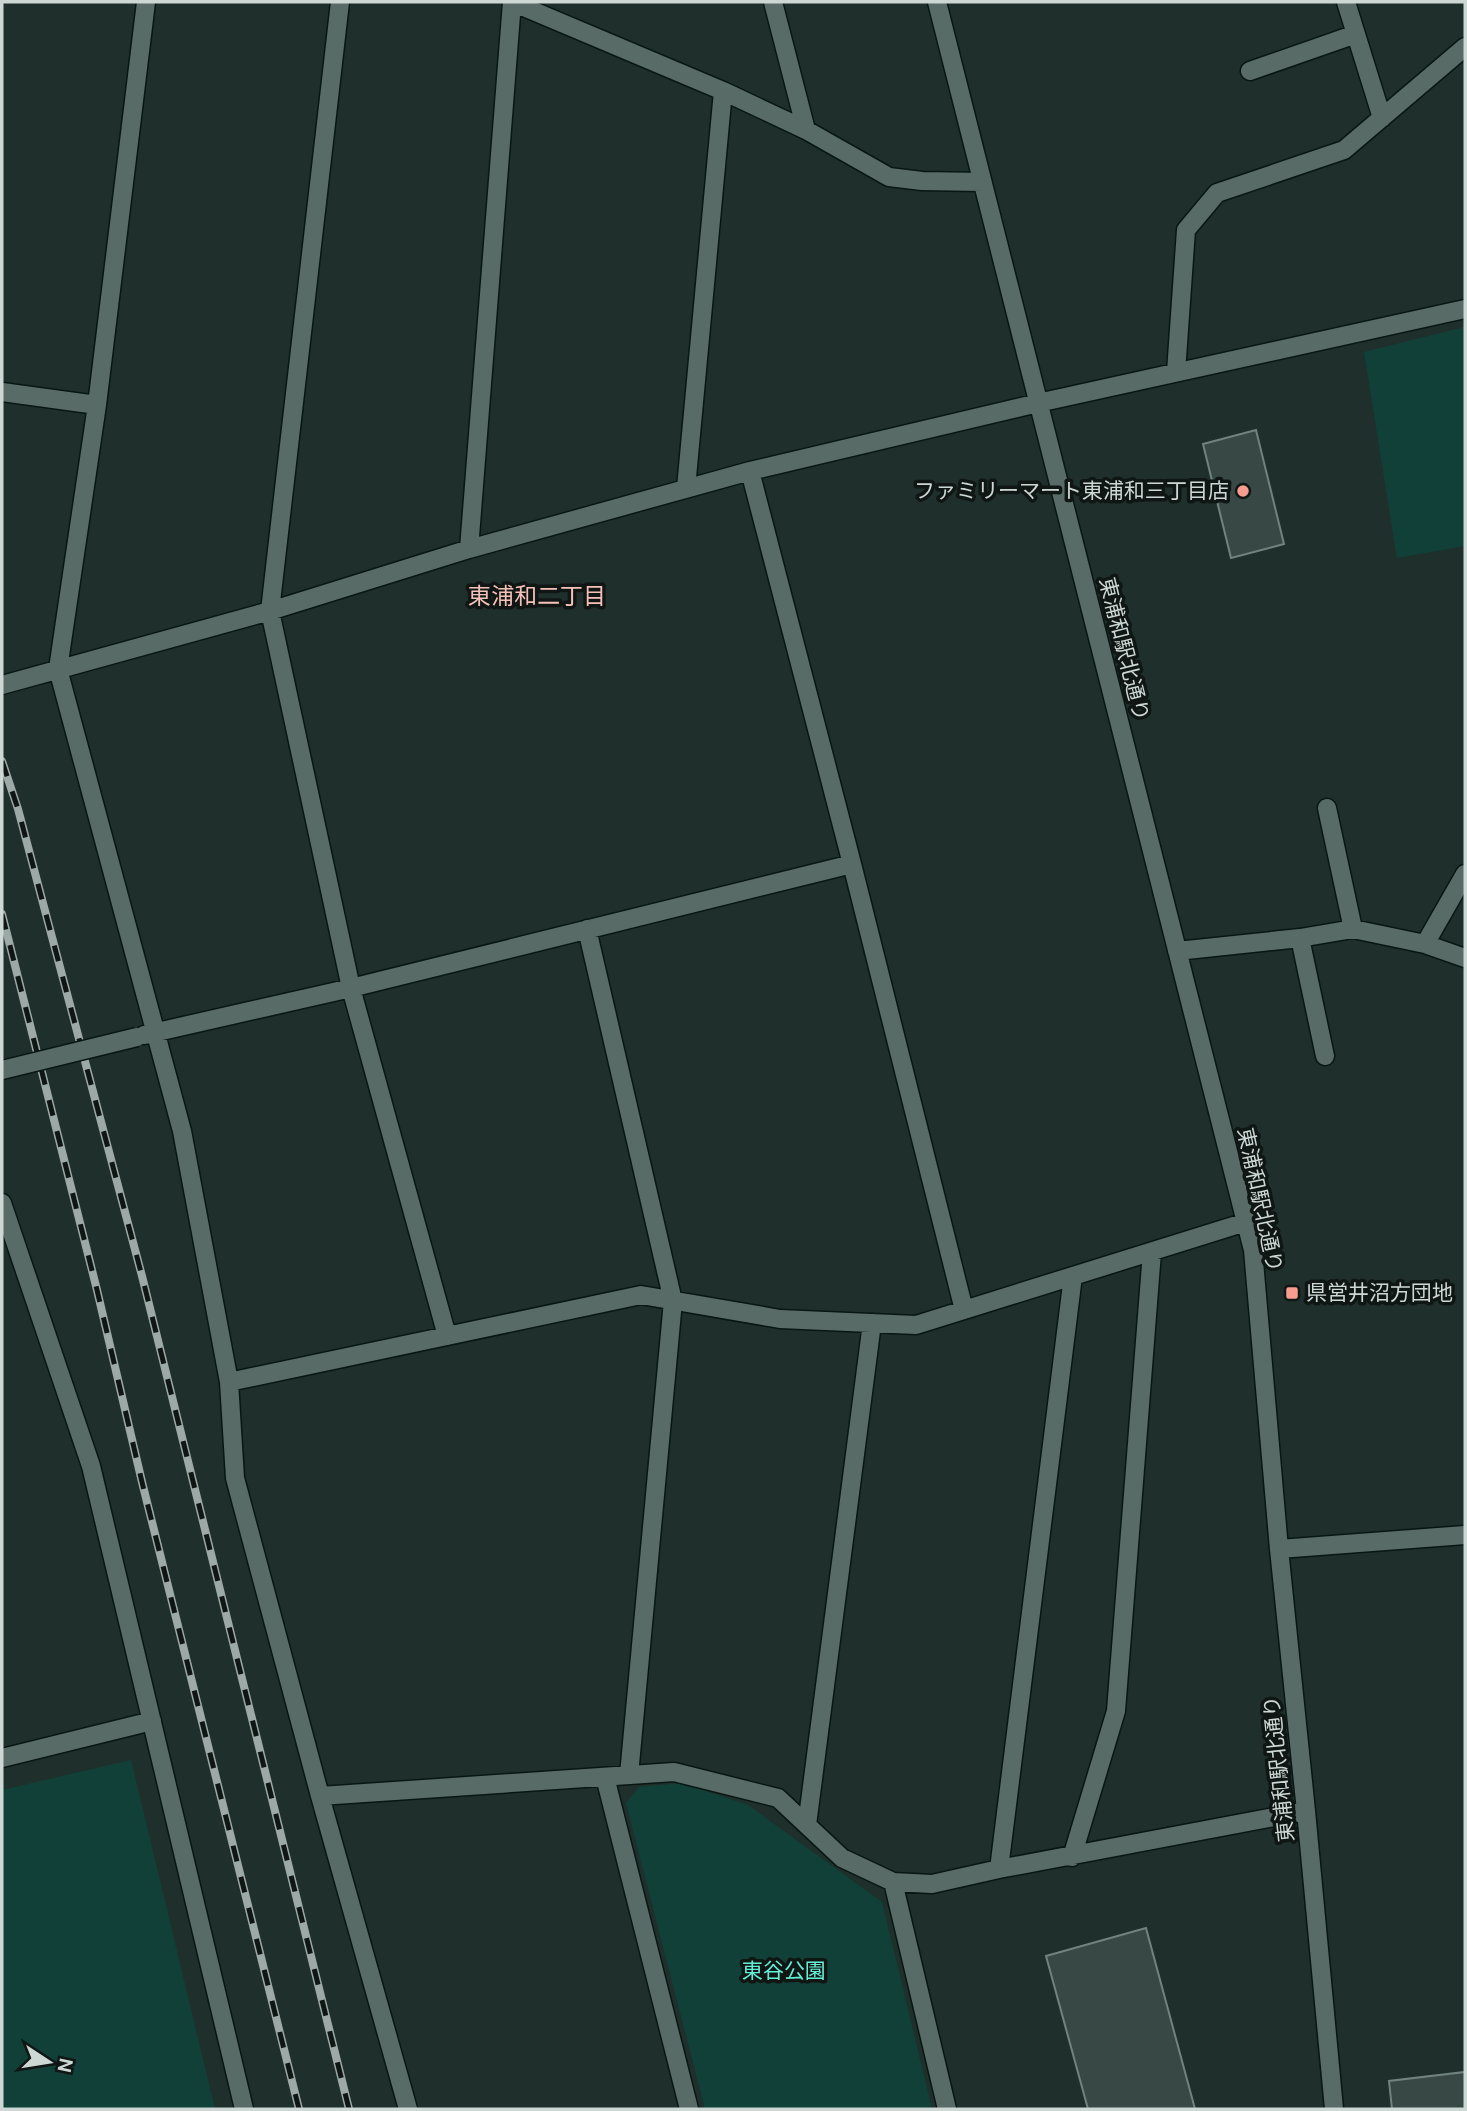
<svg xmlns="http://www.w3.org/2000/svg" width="1467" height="2111" font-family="'DM Sans','Noto Sans JP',sans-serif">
<rect width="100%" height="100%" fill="#1f302c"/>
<path fill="#114038" d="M1465,327v219l-68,12 -33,-206z
M131,1760l84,349h-213v-319z
M681,1783l67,22 134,97 50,207h-227l-79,-306 13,-16z"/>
<path fill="#384945" stroke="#70837f" stroke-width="2" d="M1256,430l28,114 -53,14 -28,-114z
M1146,1928l49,181h-107l-42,-153z
M1465,2072v37h-73l-3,-28z"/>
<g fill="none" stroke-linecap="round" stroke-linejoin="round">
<defs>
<path id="minor" d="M146,2l-49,403 -39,264 124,462 47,251 6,96 85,318 88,313
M340,2l-70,609 81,377 96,348
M512,2l211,89 83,39 83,47 33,4 60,1
M773,2l33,128
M937,2l316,1248 26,299 27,262 28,298
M1346,2l36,116
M1250,71l106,-37
M1176,372l10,-142 31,-37 127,-43 121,-103
M2,392l95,13
M750,471l102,393 112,446
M686,488l37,-397
M469,549l43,-547
M2,685l268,-74 199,-62 281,-78 288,-68 427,-94
M1327,808l26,121
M587,929l86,372 -44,474
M1300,938l25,118
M1425,944l40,-70
M1177,951l123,-13 53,-9 72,15 40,14
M144,1035l207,-47 501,-124
M2,1203l89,263 153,643
M229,1382l412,-87 139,24 136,6 330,-103
M1279,1549l186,-14
M2,1758l150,-37
M605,1777l84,332
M320,1796l354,-24 104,26 64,60 51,24 39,2 67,-15 307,-58
M807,1825l65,-502
M1072,1857l44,-146 36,-459
M999,1869l74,-593
M893,1882l54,227"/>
</defs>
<use href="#minor" stroke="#081714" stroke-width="21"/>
<use href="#minor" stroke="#596b67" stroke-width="18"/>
<defs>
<path id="rail" d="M2,761l16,48 124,467 207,833
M2,914l95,376 45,192 157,627"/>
</defs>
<use href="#rail" stroke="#9da9a6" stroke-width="8"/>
<use href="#rail" stroke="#0f1614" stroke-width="5" stroke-dasharray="16" stroke-linecap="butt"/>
<defs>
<path id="minor-bridge" d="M2,1070l135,-33"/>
</defs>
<use href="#minor-bridge" stroke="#081714" stroke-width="21" stroke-linecap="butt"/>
<use href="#minor-bridge" stroke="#596b67" stroke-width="18"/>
</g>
<g fill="#f59d8e" stroke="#0f1614" stroke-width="2.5">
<circle cx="1243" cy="491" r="7"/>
<rect x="1285" y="1286" width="14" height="14" rx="3.5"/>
</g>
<g text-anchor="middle" stroke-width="7" stroke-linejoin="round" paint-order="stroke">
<g font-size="21" fill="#cdd7d4" stroke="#0f1614" text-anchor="end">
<text x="1229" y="498">ファミリーマート東浦和三丁目店</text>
<text x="1306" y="1300" text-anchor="start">県営井沼方団地</text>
</g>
<g font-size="21" fill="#cdd7d4" stroke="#0f1614">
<text transform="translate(1124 649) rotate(76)" y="7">東浦和駅北通り</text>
<text transform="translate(1260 1200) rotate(78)" y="7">東浦和駅北通り</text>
<text transform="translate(1279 1769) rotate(-96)" y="7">東浦和駅北通り</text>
</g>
<g font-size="21" fill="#64eed6" stroke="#0f1614">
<text x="784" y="1978">東谷公園</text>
</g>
<g font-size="23" fill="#f4c1b8" stroke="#0f1614">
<text x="537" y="604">東浦和二丁目</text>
</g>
</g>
<rect width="1467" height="2111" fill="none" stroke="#cdd7d4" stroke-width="7"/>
<g transform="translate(49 2062) rotate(102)" stroke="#0f1614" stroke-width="5" paint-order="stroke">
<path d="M0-5L12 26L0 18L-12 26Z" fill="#cdd7d4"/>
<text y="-10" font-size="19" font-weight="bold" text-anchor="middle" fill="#cdd7d4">N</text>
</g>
</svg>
